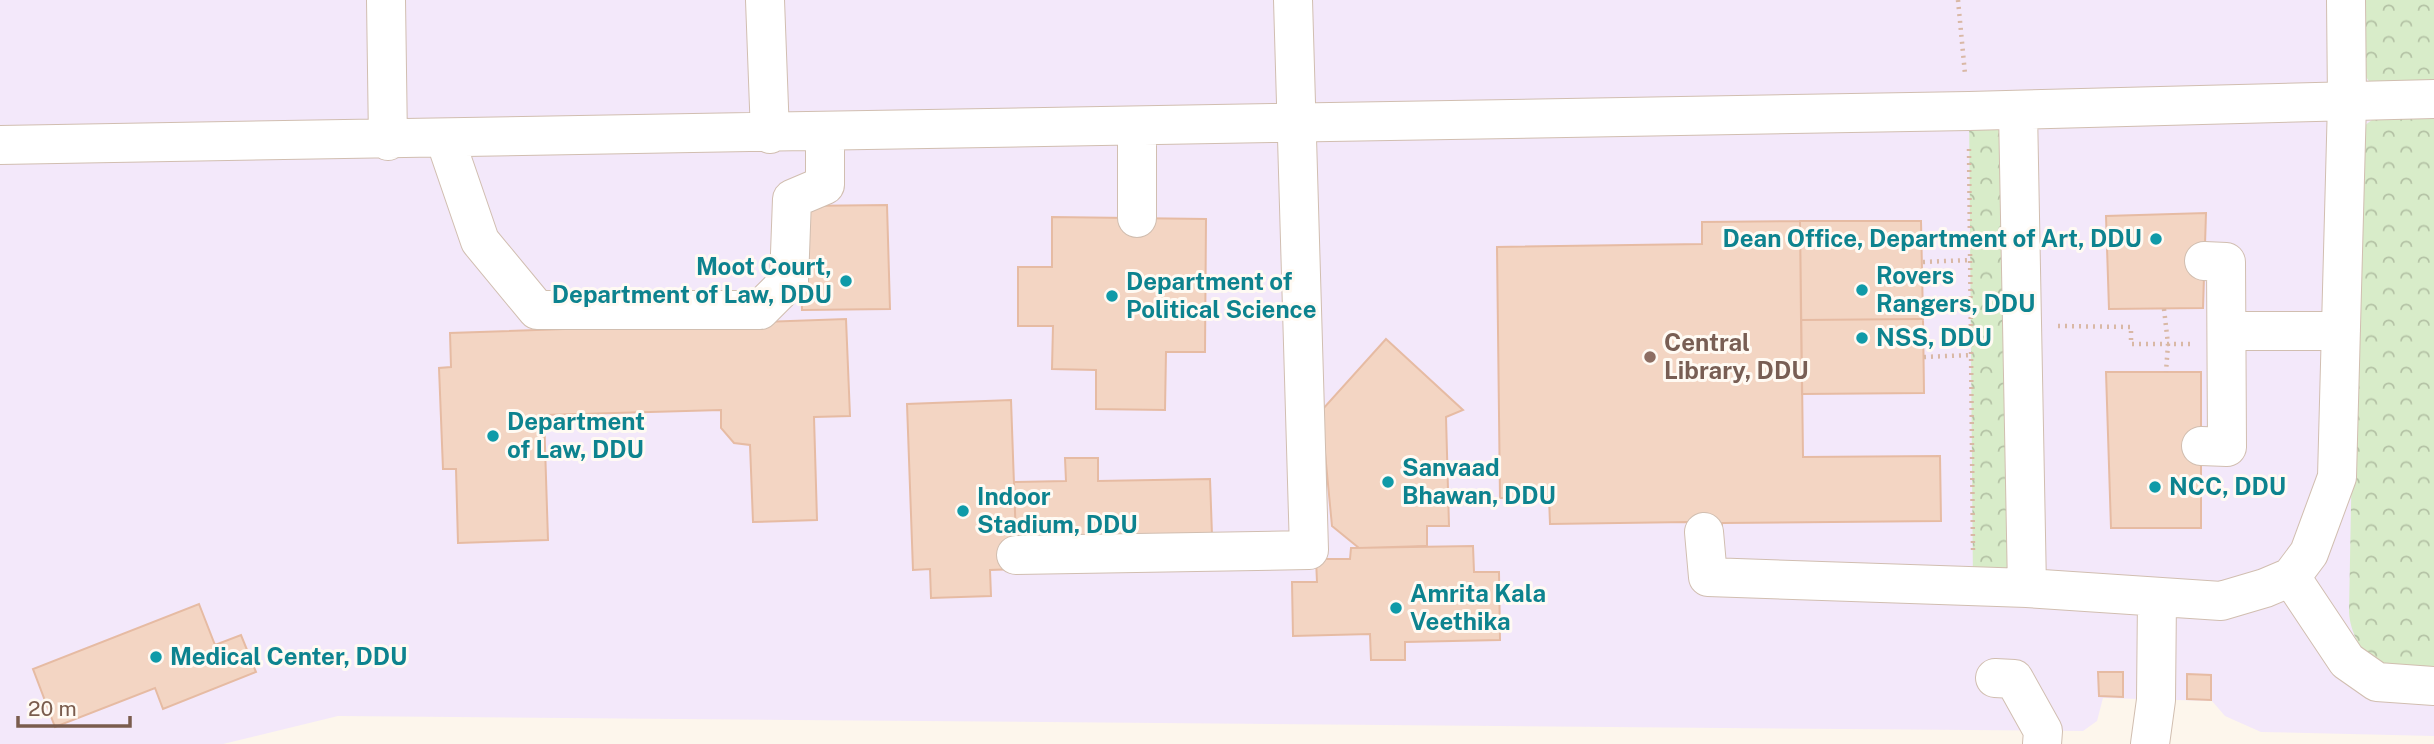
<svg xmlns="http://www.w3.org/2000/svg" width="2434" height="744" font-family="'Public Sans',sans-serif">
<defs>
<pattern id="forest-crowns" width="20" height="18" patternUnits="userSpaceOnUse" patternTransform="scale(1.75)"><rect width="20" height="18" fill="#d8ecc9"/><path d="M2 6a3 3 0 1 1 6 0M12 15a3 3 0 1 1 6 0" fill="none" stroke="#b4c2a5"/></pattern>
</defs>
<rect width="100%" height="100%" fill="#fdf6ec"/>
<path fill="#f3e8fa" d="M0,0h2434v736l-173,-4 -36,-16 -13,-15 -109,-3 -6,23 -14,10 -1745,-15 -115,28h-223z"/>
<path fill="url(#forest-crowns)" d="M2356,0h78v90l-63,-6 -12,-17z
M2434,108v559c-15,-1 -36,2 -50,-2 -22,-7 -34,-33 -35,-53l9,-475c13,-30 47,-25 76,-29z
M2018,110l9,478 -54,-2 -4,-475z"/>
<path fill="#f3d5c3" stroke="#e6bba3" stroke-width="2" d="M887,205l3,104 -88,1 -2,-104z
M2206,213l-3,95 -94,1 -3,-93z
M1052,217l154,2 -1,133h-39l-1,58 -69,-1v-39l-44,-1 1,-43h-35v-59h34z
M1800,221l3,236 137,-1 1,65 -219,2v8l-34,-9 -138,2 -1,-27 -49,1 -3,-251 205,-3v-22z
M1800,221h121l2,98 -122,1z
M846,319l4,97 -36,1 3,103 -64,2 -3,-77 -16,-2 -13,-15v-18l-177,5 4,125 -90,3 -2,-74h-13l-4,-101 12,-1 -1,-34z
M1923,319l1,74 -122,1 -1,-74z
M1386,339l77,71 -17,7 3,109h-22v20l-68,2 -27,-22 -11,-115z
M2106,372h95v156h-90z
M1011,400l6,169 -27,1 1,26 -60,2 -1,-29 -17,1 -6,-166z
M1065,458h33v23l112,-2 2,56 -196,4 -2,-57 52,-1z
M1473,546l1,26h25l1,68 -95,2v18h-34l-1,-26 -77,2 -1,-54h25l-1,-23h34l1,-11z
M199,604l16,41 26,-10 15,37 -93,37 -8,-21 -100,39 -22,-58z
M2098,672h25v25l-24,-1z
M2187,674l24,1v25l-24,-1z"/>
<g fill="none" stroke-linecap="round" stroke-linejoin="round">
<defs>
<path id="minor" d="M386,0l2,141
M765,0l5,134
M2018,110l9,478
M1137,126v92
M445,139l35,102 57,69h223l29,-29 3,-82 33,-14v-53
M0,145l1969,-34 465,-12
M2227,331h114
M2201,446l26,1 -1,-185 -22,-1
M1704,532l4,45 319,11 194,13 44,-13 26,-11 18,-24 28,-76 10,-375 -1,-102
M1016,555l293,-5 -16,-550
M2291,577l56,84 30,21 57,4
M1995,678l19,1 29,52 -1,13
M2150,744l6,-44 1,-102"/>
</defs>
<use href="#minor" stroke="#d1beb0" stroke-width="40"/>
<path stroke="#d9b8a5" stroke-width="4.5" stroke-dasharray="2 5" stroke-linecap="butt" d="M1958,0l7,74
M1969,149l4,401
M1923,262l47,-2
M2164,309l4,35 -2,28
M2058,326l73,1v17h60
M1924,357l47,-2"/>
<use href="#minor" stroke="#fff" stroke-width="38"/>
</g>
<g fill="#0f9aa8" stroke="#fffaf3" stroke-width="2.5">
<circle cx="2156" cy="239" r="7"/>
<circle cx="846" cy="281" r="7"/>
<circle cx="1862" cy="290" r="7"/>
<circle cx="1112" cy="296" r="7"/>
<circle cx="1862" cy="338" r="7"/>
<circle cx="493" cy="436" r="7"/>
<circle cx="1388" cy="482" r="7"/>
<circle cx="2155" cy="487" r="7"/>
<circle cx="963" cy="511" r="7"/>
<circle cx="1396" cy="608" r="7"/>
<circle cx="156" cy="657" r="7"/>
</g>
<circle fill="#8d6e63" stroke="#fffaf3" stroke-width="2.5" cx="1650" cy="357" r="7"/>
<g text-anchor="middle" stroke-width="6" stroke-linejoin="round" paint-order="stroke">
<g font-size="24" font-weight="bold" fill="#0d838f" stroke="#fffaf3" text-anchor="start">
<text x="2142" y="247" text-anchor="end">Dean Office, Department of Art, DDU</text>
<text x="832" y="275" text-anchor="end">Moot Court,<tspan x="832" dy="28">Department of Law, DDU</tspan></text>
<text x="1876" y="284">Rovers<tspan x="1876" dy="28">Rangers, DDU</tspan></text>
<text x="1126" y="290">Department of<tspan x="1126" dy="28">Political Science</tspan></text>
<text x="1876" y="346">NSS, DDU</text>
<text x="507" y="430">Department<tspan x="507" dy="28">of Law, DDU</tspan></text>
<text x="1402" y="476">Sanvaad<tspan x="1402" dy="28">Bhawan, DDU</tspan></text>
<text x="2169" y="495">NCC, DDU</text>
<text x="977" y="505">Indoor<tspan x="977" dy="28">Stadium, DDU</tspan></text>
<text x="1410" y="602">Amrita Kala<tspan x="1410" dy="28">Veethika</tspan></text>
<text x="170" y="665">Medical Center, DDU</text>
</g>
<g font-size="24" font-weight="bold" fill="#785e54" stroke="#fffaf3" text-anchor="start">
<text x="1664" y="351">Central<tspan x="1664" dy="28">Library, DDU</tspan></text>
</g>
</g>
<path d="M18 716v10h112v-10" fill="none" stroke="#7a5c4d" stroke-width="3.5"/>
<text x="28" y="716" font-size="21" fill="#7a5c4d" stroke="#fffaf3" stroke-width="5" paint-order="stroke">20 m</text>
</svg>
